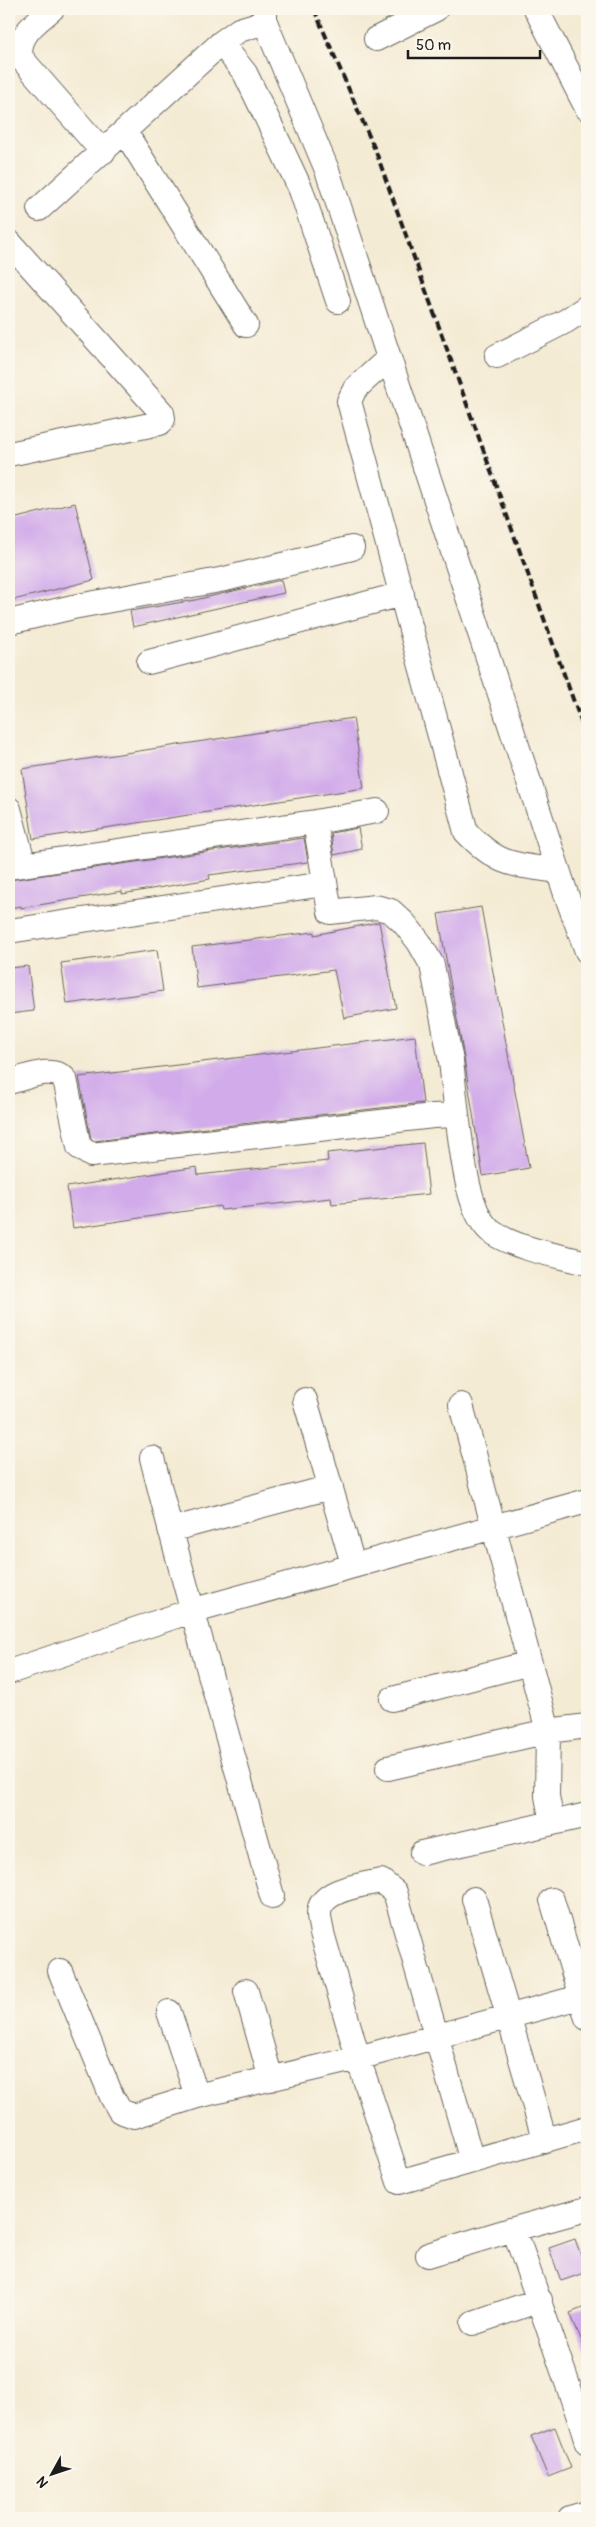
<svg xmlns="http://www.w3.org/2000/svg" width="596" height="2527" font-family="Pangolin,sans-serif">
<rect width="100%" height="100%" fill="#fbf7ec"/>
<filter id="ink" filterUnits="userSpaceOnUse"><feTurbulence type="fractalNoise" baseFrequency=".02" numOctaves="2"/><feDisplacementMap in="SourceGraphic" scale="10" xChannelSelector="R" yChannelSelector="G"/><feConvolveMatrix kernelMatrix="1 2 1 2 8 2 1 2 1" color-interpolation-filters="sRGB"/></filter>
<filter id="wash" filterUnits="userSpaceOnUse"><feTurbulence type="fractalNoise" baseFrequency=".0096" numOctaves="4" result="noise"/><feDisplacementMap in="SourceGraphic" scale="20" xChannelSelector="R" yChannelSelector="G"/><feGaussianBlur stdDeviation="1.12" result="paint"/><feColorMatrix in="noise" values="0 0 0 0 0 0 0 0 0 0 0 0 0 0 0 0 0 1.4 0 .05"/><feComposite in="paint" operator="in"/></filter>
<g filter="url(#wash)">
<rect width="100%" height="100%" fill="#f4ebd4"/>
<g id="blocks">
<path fill="#d1abea" d="M75,503l19,77 -85,21v-81z
M281,580l3,13 -151,34 -3,-16 65,-11z
M353,718l11,70 -331,51 -11,-70z
M358,828l4,21 -28,6 -3,-22z
M304,838l4,24 -99,13 1,4 -88,15v-3l-101,17v-2l-12,2v-28z
M481,907l48,261 -46,8 -19,-118 -26,-144z
M379,922l17,86 -52,10 -10,-48 -137,18 -5,-41 122,-15v3z
M157,950l6,41 -96,13 -6,-41z
M28,966l6,45 -25,3v-46z
M415,1036l8,67 -329,38 -3,-2 -12,-62z
M423,1143l6,51 -97,10 -1,-6 -110,12 -1,-4 -147,22 -6,-41 130,-20 1,8 130,-14 -1,-8z
M575,2239l12,33 -26,9 -12,-33z
M587,2306v47l-17,-40z
M555,2427l16,41 -23,9 -17,-41z"/>
</g>
</g>
<g filter="url(#ink)">
<use href="#blocks" fill-opacity="0" stroke="#68645c" stroke-width="1"/>
<g fill="none" stroke-linecap="round" stroke-linejoin="round">
<defs>
<path id="minor" d="M52,9c-15,13 -36,26 -31,49l82,94
M265,9v13l62,148 239,724 21,57
M536,9l51,99
M376,39l60,-30
M221,43l24,30 31,64 25,53 37,111
M125,132l121,193
M39,209l182,-166 18,-13 26,-8
M9,242l153,171 1,6 -3,4 -151,31
M497,356l69,-35 21,-14
M389,358l-34,31 -6,12 117,431c34,35 46,32 92,39
M9,622l64,-15 152,-28 127,-31
M149,662l253,-68
M9,809l15,56
M315,822l15,90 46,-5 15,4 13,12 15,19 13,23 19,96 6,54
M9,867l306,-45 62,-11
M9,931l315,-47
M9,1082c17,-4 43,-17 56,-3l14,68 12,8 342,-39 24,-1c5,31 9,100 36,118 27,17 64,22 94,30
M305,1400l48,164
M461,1405l87,326 39,-5
M152,1458c37,147 80,292 120,438
M170,1530l161,-43
M9,1672l182,-61 396,-110
M392,1699l138,-36
M388,1768l160,-37 -1,65 5,27
M422,1853l165,-38
M474,1899l71,242
M552,1900l35,118
M60,1971l52,126 8,14 14,5 63,-20 161,-38 229,-63
M246,1991l25,88
M169,2012l28,84
M472,2161l-77,-269 -14,-11c-18,4 -62,8 -62,33 0,6 2,13 3,19l36,125 41,124 188,-54
M587,2209l-73,20 66,191 7,-2
M428,2255l86,-26
M473,2323l67,-23
M580,2420l7,23
M570,2518l17,-5"/>
</defs>
<use href="#minor" stroke="#68645c" stroke-width="26"/>
<use href="#minor" stroke="#fff" stroke-width="24"/>
<path stroke="#1c1c1c" stroke-width="4" stroke-dasharray="8 4" stroke-linecap="butt" d="M314,9l62,143 211,586"/>
</g>
</g>
<rect width="596" height="2527" fill="none" stroke="#fbf7ec" stroke-width="30"/>
<g transform="translate(52 2474) rotate(230)" stroke="#fbf7ec" stroke-width="4" paint-order="stroke">
<path d="M0-4L9 19L0 12L-9 19Z" fill="#1c1c1c"/>
<text y="-8" font-size="14" font-weight="bold" text-anchor="middle" fill="#1c1c1c">N</text>
</g>
<path d="M408 50v8h132v-8" fill="none" stroke="#1c1c1c" stroke-width="2.5"/>
<text x="416" y="50" font-size="15" fill="#1c1c1c" stroke="#fbf7ec" stroke-width="4" paint-order="stroke">50 m</text>
</svg>
